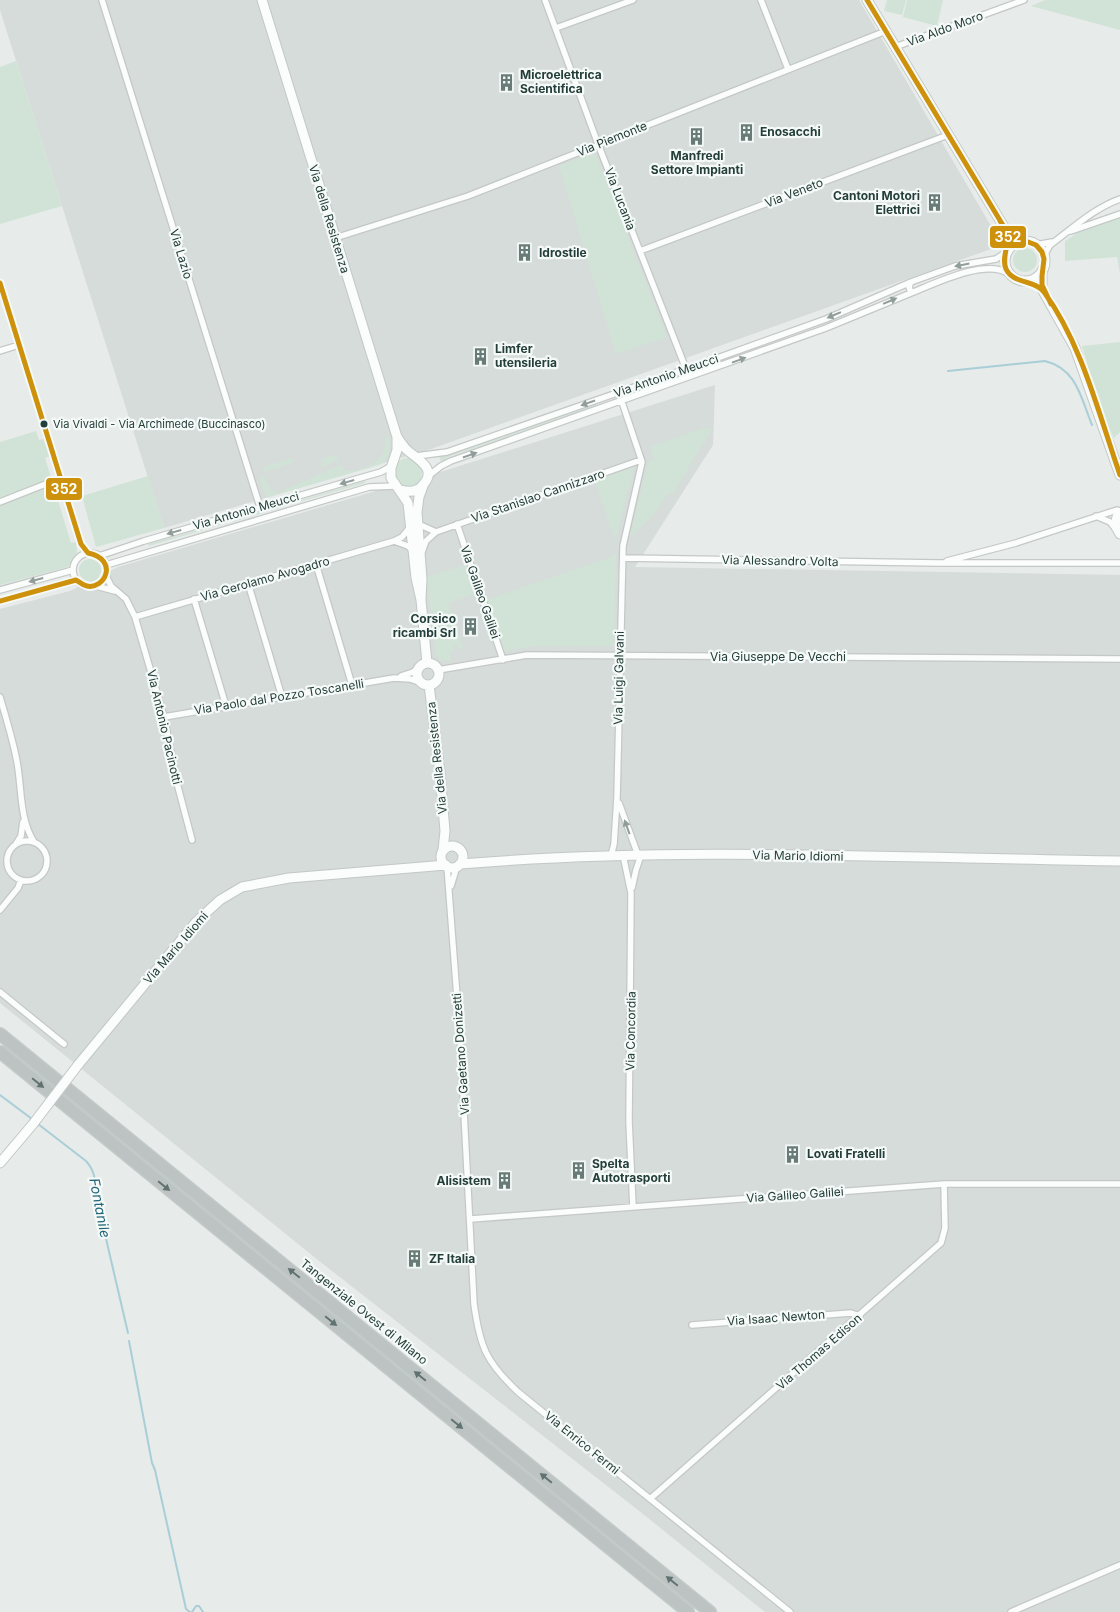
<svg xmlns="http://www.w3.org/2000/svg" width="1120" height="1612" font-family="Inter,sans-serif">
<rect width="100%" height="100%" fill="#e7ebe9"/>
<path fill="#d5dcd9" d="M0,0h859l143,245 -571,204 -267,79 -164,-518z
M715,385l-2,60 -78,122 485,8v1037h-355l-127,-102 -320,-250 -318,-257v-394l70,-18 48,-24 329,-97z"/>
<path fill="#d1e3d7" d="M887,0h19l-4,15 -18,-4z
M907,0h36l-6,26 -34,-9z
M1045,0h75v30l-89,-24z
M16,61l46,145 -62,18v-157z
M592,154l4,1 71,182 -51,17 -57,-188z
M1120,217v56l-3,-16 -52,4v-20l14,-9z
M1013 260a12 12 0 1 1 24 0a12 12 0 1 1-24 0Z
M1120,342v90l-6,6c-15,-28 -23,-61 -32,-92z
M666,380v1l-63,21z
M597,404l1,1 -147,51 -10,6 -2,-6 11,-1z
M704,428h8l-39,65 -5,1 -17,23 -21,20 18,-74 6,-4 -4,-12z
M36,431l3,9 5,-1 6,17 -5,2 26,85 5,-1 1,11 -9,14 -68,18v-143z
M389,435l1,18 -7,10 -4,2 -110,32 -3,-1 -7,-18 6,-1 5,13 8,3 62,-28 6,6c21,-1 40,-9 39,-32z
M331,456l8,1 -1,3 -17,8v-9z
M292,458l2,4 -30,10 -1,-5z
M394 472a14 14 0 1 1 28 0a14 14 0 1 1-28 0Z
M633,467h1l-19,73 -20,-59z
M148,476l16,52 -68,19 -14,-51z
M365,481v2l-77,22v-1z
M282,505l1,2 -51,15v-2z
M227,522v1l-78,23 -1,-2z
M616,553l-2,93h-78l-32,5 -18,-51 125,-43z
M79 570a11 11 0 1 1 22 0a11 11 0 1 1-22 0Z
M466,565l10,28 -28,10 15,45 -5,2 -1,-5 -5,2 1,4 -4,2 2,8 -11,-1 -4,-5 -9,-78z"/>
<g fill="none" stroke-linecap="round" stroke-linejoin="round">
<path stroke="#a9ced7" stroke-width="2" d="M948,371l97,-10c32,8 36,37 47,64
M0,1095l32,24
M38,1124l48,37c11,12 9,24 11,39l31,133
M129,1341l23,122 3,7 31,139 4,3
M192,1612l4,-6h3l4,6"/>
<defs>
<path id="street" d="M102,0l158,507
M545,0l53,144 88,225
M761,0l27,69
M556,28l77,-28
M895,47l129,-47
M1071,231l49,-17
M335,238l133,-42 418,-165
M1036,245l16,-3
M640,251l308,-116
M1008,251l-12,8 -41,7 -44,16 -2,5 2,6c25,-10 75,-35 98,-19
M1045,260l1,-8 4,-7c22,-16 44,-37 70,-46
M0,283l81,261 7,9
M0,351l19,-6
M416,456l31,-4 262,-91 117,-42 85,-37
M427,477l14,-11 10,-5 375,-133 85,-35
M0,502l61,-24
M1096,516l14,6 5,6
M418,524l18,8
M457,524l46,136
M394,541l14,5 5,5
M422,552l4,-11 10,-9 205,-72
M73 570a17 17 0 1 1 34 0a17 17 0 1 1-34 0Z
M99,556l45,-15 223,-65 14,-4 12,-7
M623,558l315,5h182
M947,561l69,-18 101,-33 3,1
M316,564l36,121
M106,565l263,-78 27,-1
M106,576l5,10 15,13 9,18 29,100 14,70 14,53
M248,583l34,114
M96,586l19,5
M0,590l73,-20
M194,599l32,107
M0,601l76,-21
M135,617l259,-76 8,-4 9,-11
M438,670l89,-15 593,4
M401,676l12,-4 7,-5
M0,697c6,21 13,43 17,65 5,26 2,56 17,80
M164,717l230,-39 16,1 12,4
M619,803l19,52
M7 861a20 20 0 1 1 40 0a20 20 0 1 1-40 0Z
M16,844l5,-8 2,-14
M623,855l8,38 -2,229 4,85
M611,856l3,-12 3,-46 6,-252 19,-84 -20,-60
M447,866l13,170 14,268c6,43 12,58 44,88l272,220
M451,886l6,-20
M632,888l4,-18 5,-15
M0,910l18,-22 3,-8
M0,992l64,52
M471,1219l473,-35h176
M692,1325l159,-12 9,3
M651,1498l290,-255 4,-15 -1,-44
M1011,1612l109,-47"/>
<path id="secondary" d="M262,0l135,437v13l-6,18v10l17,25 8,75 5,22
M867,0l140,232 2,10 -1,9
M1005 261a20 20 0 1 1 40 0a20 20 0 1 1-40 0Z
M1042,271v18l33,59 45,127
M397,437c3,4 6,9 10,13 10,9 32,19 15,36 -6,7 -14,6 -21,4
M423,486l-4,11 -2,15 5,67 -1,21 6,63
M1120,514l-3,3 -2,8 5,9
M417 674a11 11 0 1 1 22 0a11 11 0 1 1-22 0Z
M429,685l11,88 5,58 -2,19
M441 857a11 11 0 1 1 22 0a11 11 0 1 1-22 0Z
M460,864c219,-18 440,-6 660,-3
M78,1065l118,-143 24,-22 22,-13 47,-9 157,-13
M0,1163l33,-39"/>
<path id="highway" d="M0,1034l710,578
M0,1052l688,560"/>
</defs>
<use href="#street" stroke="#c4c8c6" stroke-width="8"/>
<use href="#secondary" stroke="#c2c8c6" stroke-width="11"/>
<use href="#highway" stroke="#c2cac8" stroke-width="14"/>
<use href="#street" stroke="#fbfcfc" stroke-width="5.5"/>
<use href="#secondary" stroke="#fbfcfc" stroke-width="9"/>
<use href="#highway" stroke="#bcc3c2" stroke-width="11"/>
<defs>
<path id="secondary-bridge" d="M33,1124l45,-59"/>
</defs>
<use href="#secondary-bridge" stroke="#c2c8c6" stroke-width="11" stroke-linecap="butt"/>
<use href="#secondary-bridge" stroke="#fbfcfc" stroke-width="9"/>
<defs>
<path id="bus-1" d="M867,0l140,232c3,12 -6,26 -1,37 7,15 29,11 38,23 38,52 55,123 76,183
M1000,221l10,14 26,10 6,7 2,7 -2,17v9l9,19
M0,283l81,261 7,9c32,7 16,37 -1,33 -4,-1 -8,-4 -11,-6l-76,21"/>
</defs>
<use href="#bus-1" stroke="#f5faf8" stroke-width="9"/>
<use href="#bus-1" stroke="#cd910b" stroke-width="5"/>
</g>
<defs><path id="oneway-solid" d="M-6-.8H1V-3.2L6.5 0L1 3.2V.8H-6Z" transform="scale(1.25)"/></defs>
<g fill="#909d9a">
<use href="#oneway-solid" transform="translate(962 265) rotate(169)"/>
<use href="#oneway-solid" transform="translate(890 301) rotate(-23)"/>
<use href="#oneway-solid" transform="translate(834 315) rotate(157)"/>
<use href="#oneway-solid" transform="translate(739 360) rotate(-20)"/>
<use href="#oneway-solid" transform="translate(588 403) rotate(161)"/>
<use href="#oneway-solid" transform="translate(470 455) rotate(-19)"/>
<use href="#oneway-solid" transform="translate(347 482) rotate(164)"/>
<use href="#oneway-solid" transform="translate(174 532) rotate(164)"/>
<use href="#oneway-solid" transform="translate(36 580) rotate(165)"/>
<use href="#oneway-solid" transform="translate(627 827) rotate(-110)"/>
</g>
<g fill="#617370">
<use href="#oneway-solid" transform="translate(38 1083) rotate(39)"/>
<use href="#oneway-solid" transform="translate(164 1186) rotate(39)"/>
<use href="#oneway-solid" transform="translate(294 1273) rotate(-141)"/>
<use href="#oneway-solid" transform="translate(331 1321) rotate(39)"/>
<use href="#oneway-solid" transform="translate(420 1376) rotate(-141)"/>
<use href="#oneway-solid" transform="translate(457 1424) rotate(39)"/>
<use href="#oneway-solid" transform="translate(546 1478) rotate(-141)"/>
<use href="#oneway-solid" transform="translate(672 1581) rotate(-141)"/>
</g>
<defs>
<symbol id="building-bare" viewBox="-9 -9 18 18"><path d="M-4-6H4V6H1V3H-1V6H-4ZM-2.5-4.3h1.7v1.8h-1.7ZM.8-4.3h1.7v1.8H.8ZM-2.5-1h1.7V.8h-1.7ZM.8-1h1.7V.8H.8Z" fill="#687b77" stroke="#f5faf8" stroke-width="2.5" paint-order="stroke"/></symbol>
</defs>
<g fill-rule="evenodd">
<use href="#building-bare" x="494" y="70" width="25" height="25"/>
<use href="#building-bare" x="734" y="120" width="25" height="25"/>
<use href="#building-bare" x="684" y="124" width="25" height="25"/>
<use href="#building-bare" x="922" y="190" width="25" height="25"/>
<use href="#building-bare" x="512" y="240" width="25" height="25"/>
<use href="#building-bare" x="468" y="344" width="25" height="25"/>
<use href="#building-bare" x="458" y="614" width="25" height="25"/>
<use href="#building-bare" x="780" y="1142" width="25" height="25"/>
<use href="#building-bare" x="566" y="1158" width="25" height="25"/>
<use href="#building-bare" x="492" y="1168" width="25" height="25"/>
<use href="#building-bare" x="402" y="1246" width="25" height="25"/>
</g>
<circle fill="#243e39" stroke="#f5faf8" stroke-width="2" cx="44" cy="424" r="4.5"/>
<g text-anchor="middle" stroke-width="4.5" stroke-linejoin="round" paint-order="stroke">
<g font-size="11" fill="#243e39" stroke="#f5faf8" text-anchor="start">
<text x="53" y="428">Via Vivaldi - Via Archimede (Buccinasco)</text>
</g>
<g font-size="12" fill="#243e39" stroke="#f5faf8">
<text transform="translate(945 29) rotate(-20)" y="4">Via Aldo Moro</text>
<text transform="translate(612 139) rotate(-22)" y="4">Via Piemonte</text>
<text transform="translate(794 193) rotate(-21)" y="4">Via Veneto</text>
<text transform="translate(620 199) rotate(69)" y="4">Via Lucania</text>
<text transform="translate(329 219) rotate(73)" y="4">Via della Resistenza</text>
<text transform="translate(181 254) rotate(73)" y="4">Via Lazio</text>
<text transform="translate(666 376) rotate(-19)" y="4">Via Antonio Meucci</text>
<text transform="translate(538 496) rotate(-19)" y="4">Via Stanislao Cannizzaro</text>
<text transform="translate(246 511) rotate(-16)" y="4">Via Antonio Meucci</text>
<text transform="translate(780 561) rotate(1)" y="4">Via Alessandro Volta</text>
<text transform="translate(265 579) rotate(-16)" y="4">Via Gerolamo Avogadro</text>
<text transform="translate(480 592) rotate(71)" y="4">Via Galileo Galilei</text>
<text x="778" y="661">Via Giuseppe De Vecchi</text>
<text transform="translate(619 678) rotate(-89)" y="4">Via Luigi Galvani</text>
<text transform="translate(279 697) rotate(-9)" y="4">Via Paolo dal Pozzo Toscanelli</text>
<text transform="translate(164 727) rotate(77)" y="4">Via Antonio Pacinotti</text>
<text transform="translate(437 758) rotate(-96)" y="4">Via della Resistenza</text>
<text transform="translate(798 856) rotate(1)" y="4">Via Mario Idiomi</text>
<text transform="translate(176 948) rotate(-49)" y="4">Via Mario Idiomi</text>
<text transform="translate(631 1031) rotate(-89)" y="4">Via Concordia</text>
<text transform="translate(461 1054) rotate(-94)" y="4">Via Gaetano Donizetti</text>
<text transform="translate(795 1195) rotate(-4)" y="4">Via Galileo Galilei</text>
<text transform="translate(364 1312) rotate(39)" y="4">Tangenziale Ovest di Milano</text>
<text transform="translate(776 1318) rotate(-4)" y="4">Via Isaac Newton</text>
<text transform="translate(819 1352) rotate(-41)" y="4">Via Thomas Edison</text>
<text transform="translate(582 1443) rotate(39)" y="4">Via Enrico Fermi</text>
</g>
<g font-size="12" font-weight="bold" fill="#243e39" stroke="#f5faf8" text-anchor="start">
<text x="520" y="79">Microelettrica<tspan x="520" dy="14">Scientifica</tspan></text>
<text x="760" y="136">Enosacchi</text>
<text x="697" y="160" text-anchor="middle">Manfredi<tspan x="697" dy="14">Settore Impianti</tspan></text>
<text x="920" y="200" text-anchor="end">Cantoni Motori<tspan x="920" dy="14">Elettrici</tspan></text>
<text x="539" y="257">Idrostile</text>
<text x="495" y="353">Limfer<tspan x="495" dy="14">utensileria</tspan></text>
<text x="456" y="623" text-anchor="end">Corsico<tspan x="456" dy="14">ricambi Srl</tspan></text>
<text x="807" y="1158">Lovati Fratelli</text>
<text x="592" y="1168">Spelta<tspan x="592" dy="14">Autotrasporti</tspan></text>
<text x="491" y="1185" text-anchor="end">Alisistem</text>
<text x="429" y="1263">ZF Italia</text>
</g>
<g font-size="14" font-style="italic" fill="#216578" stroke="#f5faf8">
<text transform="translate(100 1208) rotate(79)" y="5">Fontanile</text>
</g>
</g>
<g stroke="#f5faf8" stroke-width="2">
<rect x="989" y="225" width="38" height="24" rx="5" fill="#cd910b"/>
<rect x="45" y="477" width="38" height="24" rx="5" fill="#cd910b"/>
</g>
<g font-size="14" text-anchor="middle" font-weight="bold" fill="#fff">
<text x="1008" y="242">352</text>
<text x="64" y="494">352</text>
</g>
</svg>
